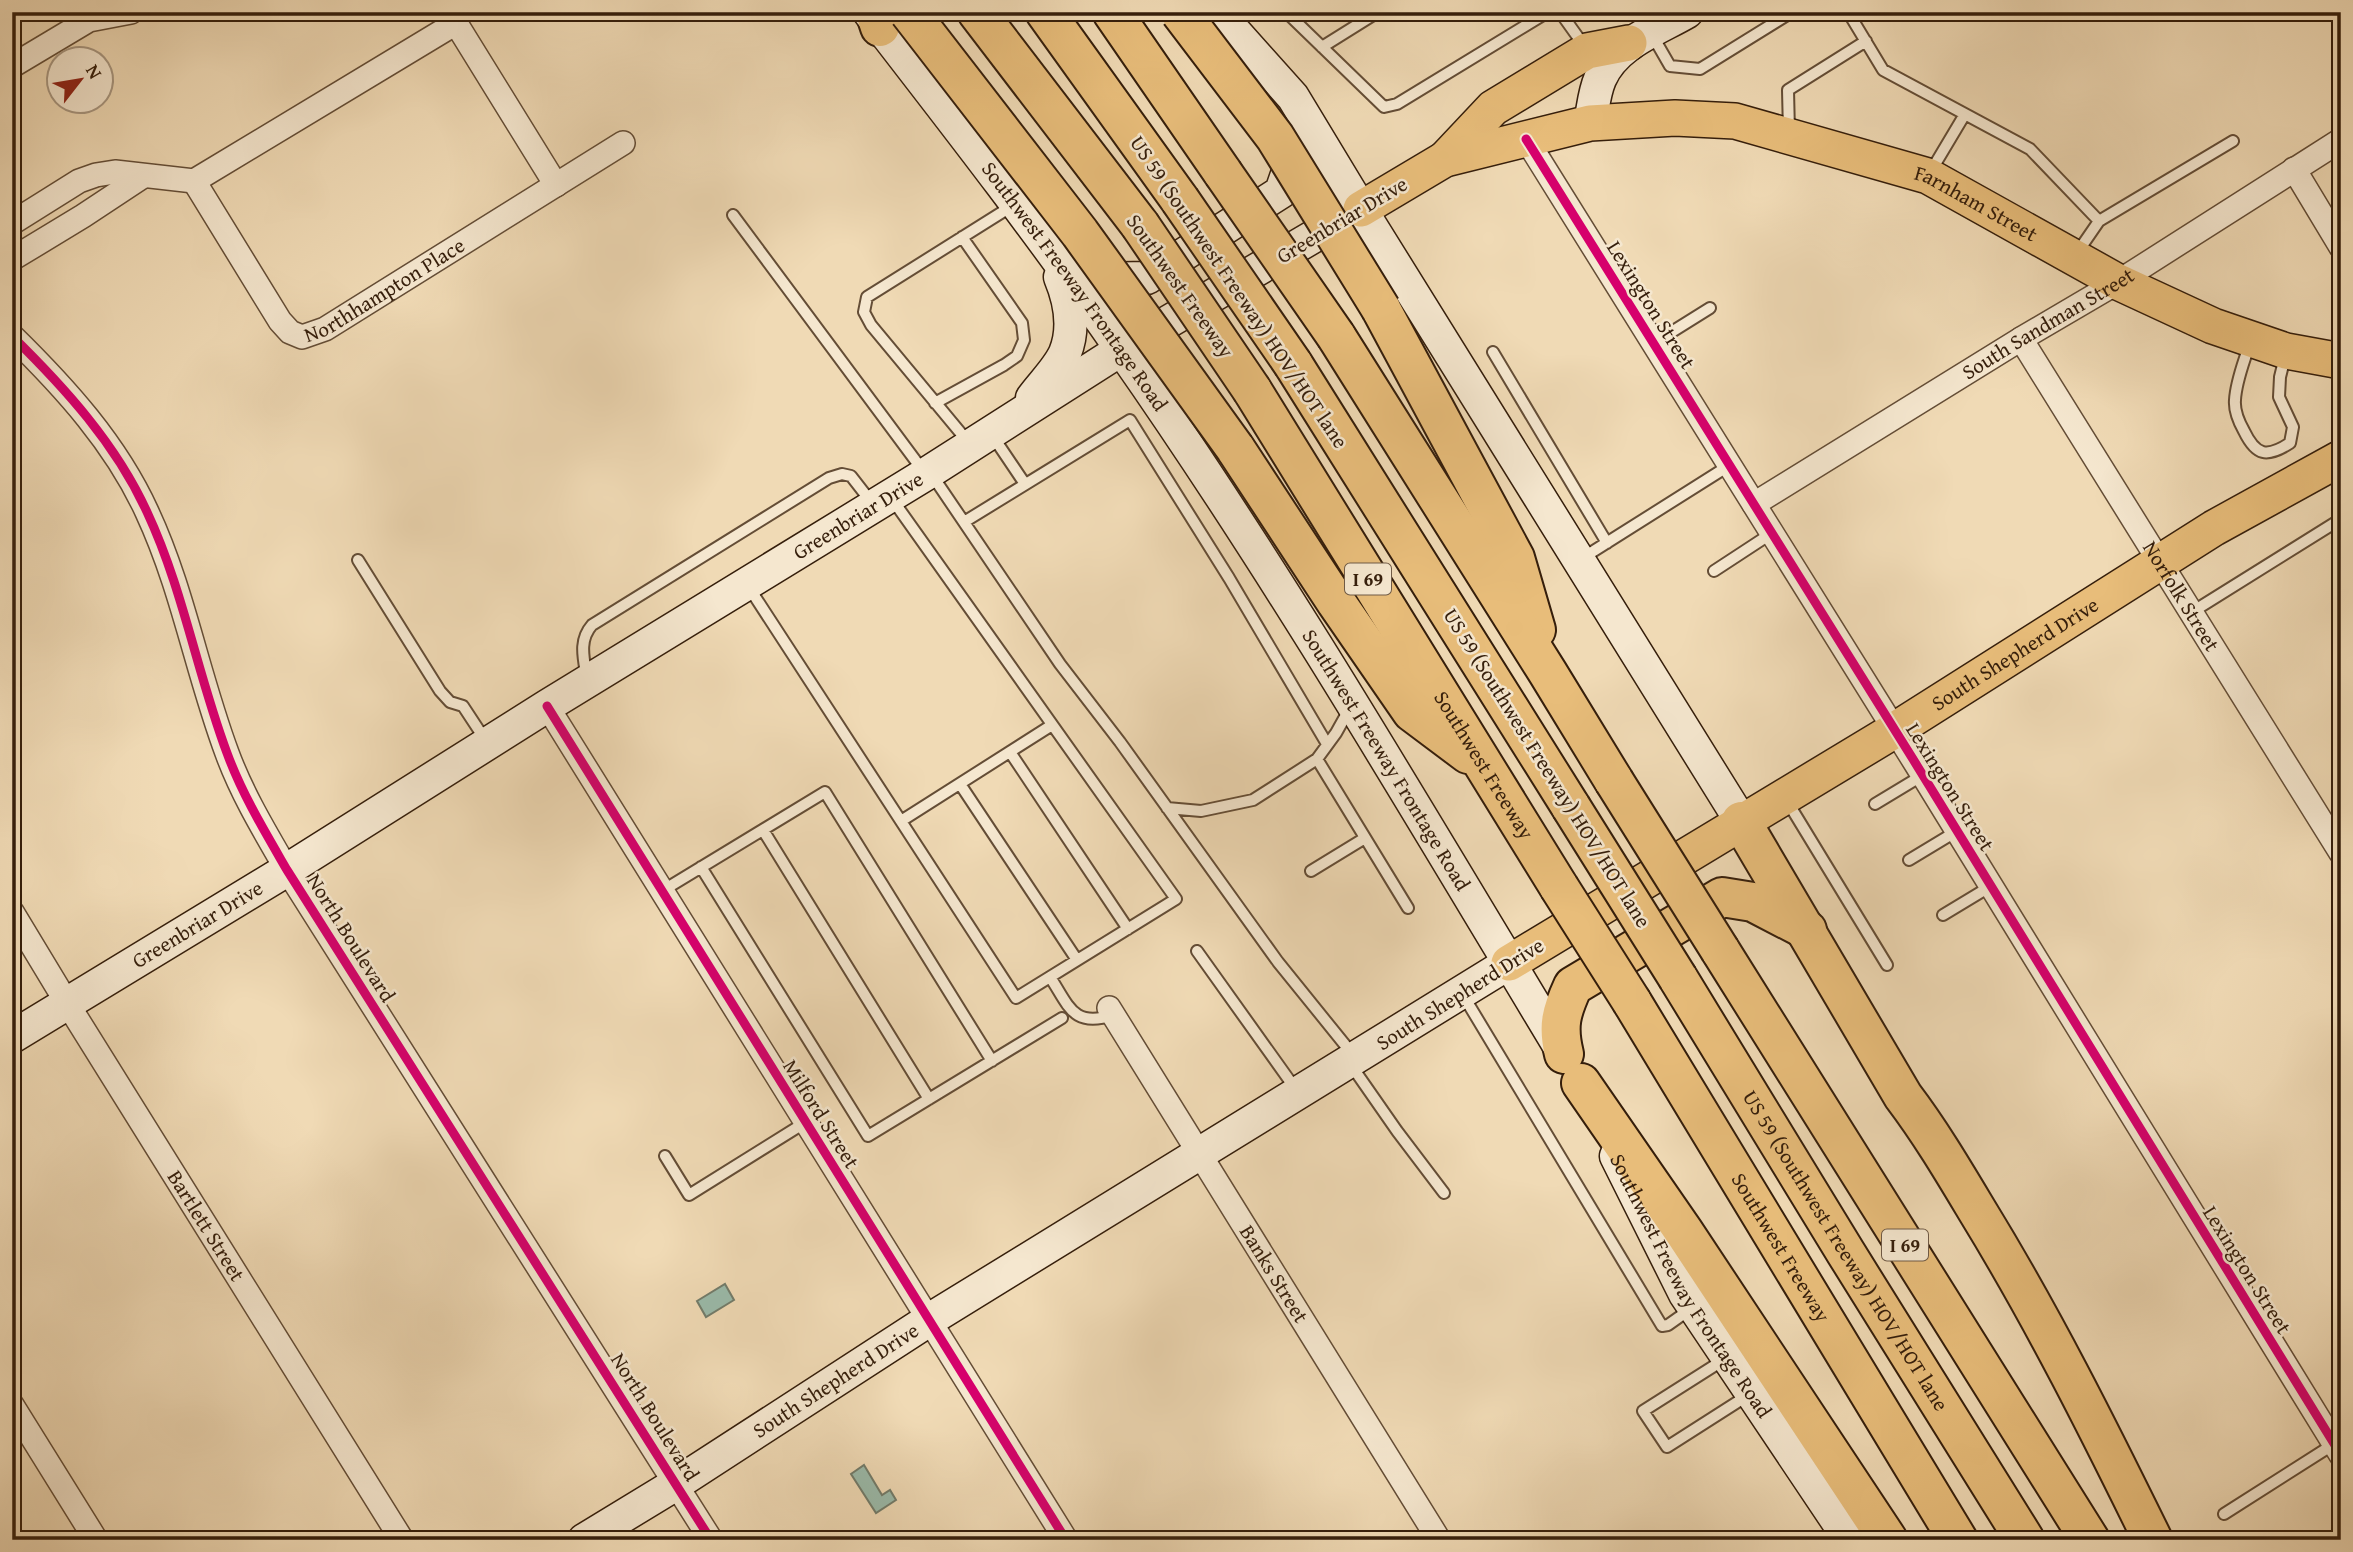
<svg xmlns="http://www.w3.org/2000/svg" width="2353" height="1552" font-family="'Gentium Book Plus',serif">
<rect width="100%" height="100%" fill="#f0dab5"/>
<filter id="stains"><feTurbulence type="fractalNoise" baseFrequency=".00286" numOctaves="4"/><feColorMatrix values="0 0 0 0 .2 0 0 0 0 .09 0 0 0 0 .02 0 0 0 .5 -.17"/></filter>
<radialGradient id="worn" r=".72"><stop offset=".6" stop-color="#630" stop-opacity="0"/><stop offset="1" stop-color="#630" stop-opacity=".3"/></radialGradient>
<path fill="#9abbab" stroke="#727c6b" stroke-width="2" d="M725,1284l9,16 -28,17 -9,-16z
M864,1465l18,30 8,-5 6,10 -20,13 -25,-39z"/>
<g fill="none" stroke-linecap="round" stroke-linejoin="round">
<defs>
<path id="lane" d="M1286,12l98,95 13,-3 151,-92
M1560,12l25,35
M1848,12l35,58 147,79 69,72
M1651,33l19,33 30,3 92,-57
M1322,47l56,-35
M1789,132l-1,-42 78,-49
M1931,171l34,-57
M733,215l191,257
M2077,253l22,-32 134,-80
M2250,342c-5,18 -14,38 -15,58 -1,11 4,22 9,31 12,25 23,27 46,12l3,-16 -14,-30 1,-20 5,-20
M1654,343l56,-35
M1493,352l114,191
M935,403l69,-38 13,-9 7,-16 -2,-17 -60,-86
M992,435l33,49
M969,443l-98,-118 -7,-13 3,-15 145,-91
M932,475l128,189 60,78 158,220 76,94
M964,522l166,-102 99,158 98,166
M1581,559l149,-94
M358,560l82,131 10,11 13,4 23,35
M1714,571l58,-38
M748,586l268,412 160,-99 -284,-400
M2192,612l149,-93
M587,679c-3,-20 -9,-38 5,-54l237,-147 13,-4 9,2 21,27
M1010,752l118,177
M1317,759l91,149
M960,784l117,176
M1787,801l100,164
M1875,804l48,-29
M1167,808l34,3 52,-11 64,-41 19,-26 14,-25
M901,821l151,-96
M763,830l166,269
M1909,860l48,-29
M701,867l167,269 194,-118
M1311,871l54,-33
M662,891l163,-99 167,269
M1943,915l48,-29
M1197,951l100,140
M1050,977c19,29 23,51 63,38
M1463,995l199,331 6,-1 24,-17
M1351,1065l46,66 47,62
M665,1156l24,39 117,-73
M1725,1359l-82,52 24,36 83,-53
M2224,1514l110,-70"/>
<g id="street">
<path d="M449,12l107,173"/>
<path d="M12,66l77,-46 42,-8"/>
<path d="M1526,139l390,625 425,691"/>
<path d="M2294,169l47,78"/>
<path id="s1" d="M194,181l86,140 10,11 12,5 23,-8 298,-186"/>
<path d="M12,223l67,-42 17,-6 19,-3 79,9 262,-158"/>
<path d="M12,259l71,-43 59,-39"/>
<path d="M12,336c53,52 104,108 135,176 36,77 50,161 80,241 15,41 38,79 60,117l424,670"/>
<path id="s2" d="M2021,339l320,514"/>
<path id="s3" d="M1754,504l267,-165 97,-57 223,-142"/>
<path d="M547,706l519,834"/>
<path id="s4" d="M12,912l55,91 335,537"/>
<path id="s5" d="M1109,1008l330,532"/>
<path d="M12,1405l84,135"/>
</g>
<g id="secondary">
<path id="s6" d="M869,12c86,111 173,223 253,338 159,227 299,467 442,704"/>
<path d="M1217,12l76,85 78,129 370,595"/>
<path d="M1590,123c3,-14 4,-30 10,-44 15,-35 56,-49 87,-67"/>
<path d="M1094,279l53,-1 134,-86 15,-44"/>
<path d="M1032,398c10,-14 26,-29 33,-45 10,-25 5,-52 -5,-76"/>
<path id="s7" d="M12,1037l275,-167 260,-164 379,-232 196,-125 228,-134"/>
<path id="s8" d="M1616,1156l69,138 165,246"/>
<path id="s9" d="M584,1540l92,-56 253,-164 580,-357"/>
</g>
<g id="primary">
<path d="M1445,159l48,-51 94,-57 42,-8"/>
<path id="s10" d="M1361,209l84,-50 145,-36 85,-5 60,3 193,55 190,106 95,44 73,25 55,10"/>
<path id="s11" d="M1509,963l386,-233 319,-202 127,-70"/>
</g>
<g id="highway">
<path d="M875,12l5,15"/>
<path d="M977,12l163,213"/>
<path d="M1045,12l135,188"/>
<path d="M1112,12l111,161"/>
<path d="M1381,309l134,249 21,72"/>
<path d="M1336,336l212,337 66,108"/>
<path d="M1293,364l278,443"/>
<path id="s12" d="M1252,390l307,497"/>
<path d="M1235,448l101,154 76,110 56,42"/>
<path d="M1741,821l162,275c28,37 51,76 75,116 65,106 120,216 175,328"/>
<path d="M1720,950l370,590"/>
<path id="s13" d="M1678,978l168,275 179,287"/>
<path id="s14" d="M1632,1002l326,538"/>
<path d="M1564,1054c-7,-28 -3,-42 9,-68l149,-89 31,5 54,28"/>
<path d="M1581,1083l103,149 204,308"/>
</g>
</defs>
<use href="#lane" stroke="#644d36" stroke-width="14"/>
<use href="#street" stroke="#644d36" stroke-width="26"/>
<use href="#secondary" stroke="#351e0b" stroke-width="35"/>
<use href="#primary" stroke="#351e0b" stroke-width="38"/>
<use href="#highway" stroke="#351e0b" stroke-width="42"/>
<use href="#lane" stroke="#f5e7cf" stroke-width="10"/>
<use href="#street" stroke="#f5e7cf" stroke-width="23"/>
<use href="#secondary" stroke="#f5e7cf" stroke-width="32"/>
<use href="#primary" stroke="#e8bd7a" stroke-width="35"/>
<use href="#highway" stroke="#e8bd7a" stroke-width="38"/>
<defs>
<path id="highway-bridge" d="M909,12l171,221 155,215
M1180,12l95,125 106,172
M1223,173l113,163
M1180,200l113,164
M1140,225l112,165
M1614,781l106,169
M1571,807l107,171
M1559,887l73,115"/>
</defs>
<use href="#highway-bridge" stroke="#351e0b" stroke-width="42" stroke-linecap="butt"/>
<use href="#highway-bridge" stroke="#e8bd7a" stroke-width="38"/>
<defs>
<path id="cycleway" d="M1526,139l390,625 425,691
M12,336c53,52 104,108 135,176 36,77 50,161 80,241 15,41 38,79 60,117l424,670
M547,706l519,834"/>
</defs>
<use href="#cycleway" stroke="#f5e7cf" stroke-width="13"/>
<use href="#cycleway" stroke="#d6006c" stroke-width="9"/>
</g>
<g text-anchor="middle" stroke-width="5" stroke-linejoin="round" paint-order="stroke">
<g fill="#f5e7cf" stroke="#6f5a46" stroke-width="2">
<rect x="1345" y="563.5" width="46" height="31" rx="5"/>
<rect x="1882" y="1229.5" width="46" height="31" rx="5"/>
</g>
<g font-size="19" font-weight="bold" fill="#351e0b">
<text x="1368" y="586">I 69</text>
<text x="1905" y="1252">I 69</text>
</g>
<g font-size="21" fill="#351e0b" stroke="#f5e7cf">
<text dy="7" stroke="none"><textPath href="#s10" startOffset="648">Farnham Street</textPath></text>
<text transform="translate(1342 220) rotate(-31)" y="7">Greenbriar Drive</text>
<text dy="7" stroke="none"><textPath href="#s1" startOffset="287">Northhampton Place</textPath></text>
<text transform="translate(1180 286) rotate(55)" y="7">Southwest Freeway</text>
<text dy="7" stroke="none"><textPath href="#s6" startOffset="343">Southwest Freeway Frontage Road</textPath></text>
<text transform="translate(1239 292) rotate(56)" y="7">US 59 (Southwest Freeway) HOV/HOT lane</text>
<text transform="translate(1651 305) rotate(58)" y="7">Lexington Street</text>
<text dy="7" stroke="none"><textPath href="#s3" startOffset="345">South Sandman Street</textPath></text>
<text dy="7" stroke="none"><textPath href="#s7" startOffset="994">Greenbriar Drive</textPath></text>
<text dy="7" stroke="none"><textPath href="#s2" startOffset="303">Norfolk Street</textPath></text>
<text dy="7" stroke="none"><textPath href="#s11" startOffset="593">South Shepherd Drive</textPath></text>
<text dy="7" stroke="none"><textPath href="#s6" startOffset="910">Southwest Freeway Frontage Road</textPath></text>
<text dy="7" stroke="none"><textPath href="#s12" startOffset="441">Southwest Freeway</textPath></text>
<text transform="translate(1547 768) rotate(58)" y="7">US 59 (Southwest Freeway) HOV/HOT lane</text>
<text transform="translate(1950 787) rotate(58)" y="7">Lexington Street</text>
<text dy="7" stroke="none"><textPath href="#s7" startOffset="217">Greenbriar Drive</textPath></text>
<text transform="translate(351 938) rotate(58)" y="7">North Boulevard</text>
<text transform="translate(1460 994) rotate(-32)" y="7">South Shepherd Drive</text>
<text transform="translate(821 1114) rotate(58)" y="7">Milford Street</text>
<text dy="7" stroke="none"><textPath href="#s4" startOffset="369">Bartlett Street</textPath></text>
<text dy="7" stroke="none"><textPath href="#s14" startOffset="287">Southwest Freeway</textPath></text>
<text dy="7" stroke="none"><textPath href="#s13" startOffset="320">US 59 (Southwest Freeway) HOV/HOT lane</textPath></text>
<text transform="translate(2247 1270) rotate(58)" y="7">Lexington Street</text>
<text dy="7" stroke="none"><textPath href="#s5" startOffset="313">Banks Street</textPath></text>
<text dy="7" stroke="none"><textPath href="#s8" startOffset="150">Southwest Freeway Frontage Road</textPath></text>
<text dy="7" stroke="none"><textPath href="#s9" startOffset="298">South Shepherd Drive</textPath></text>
<text transform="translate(655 1417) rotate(58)" y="7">North Boulevard</text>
</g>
</g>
<rect width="2353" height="1552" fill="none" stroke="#f0dab5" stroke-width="42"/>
<rect x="14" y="14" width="2325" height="1524" fill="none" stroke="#351e0b" stroke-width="3.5"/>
<rect x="21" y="21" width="2311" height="1510" fill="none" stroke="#351e0b" stroke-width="2"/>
<g transform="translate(80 80) rotate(59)"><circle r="33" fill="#f5e7cf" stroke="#a89781" stroke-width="2"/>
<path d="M0-5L12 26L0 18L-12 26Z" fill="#8f2418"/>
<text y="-10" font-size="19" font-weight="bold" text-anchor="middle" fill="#351e0b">N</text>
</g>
<rect width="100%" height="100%" filter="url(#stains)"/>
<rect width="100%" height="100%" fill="url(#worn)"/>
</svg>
